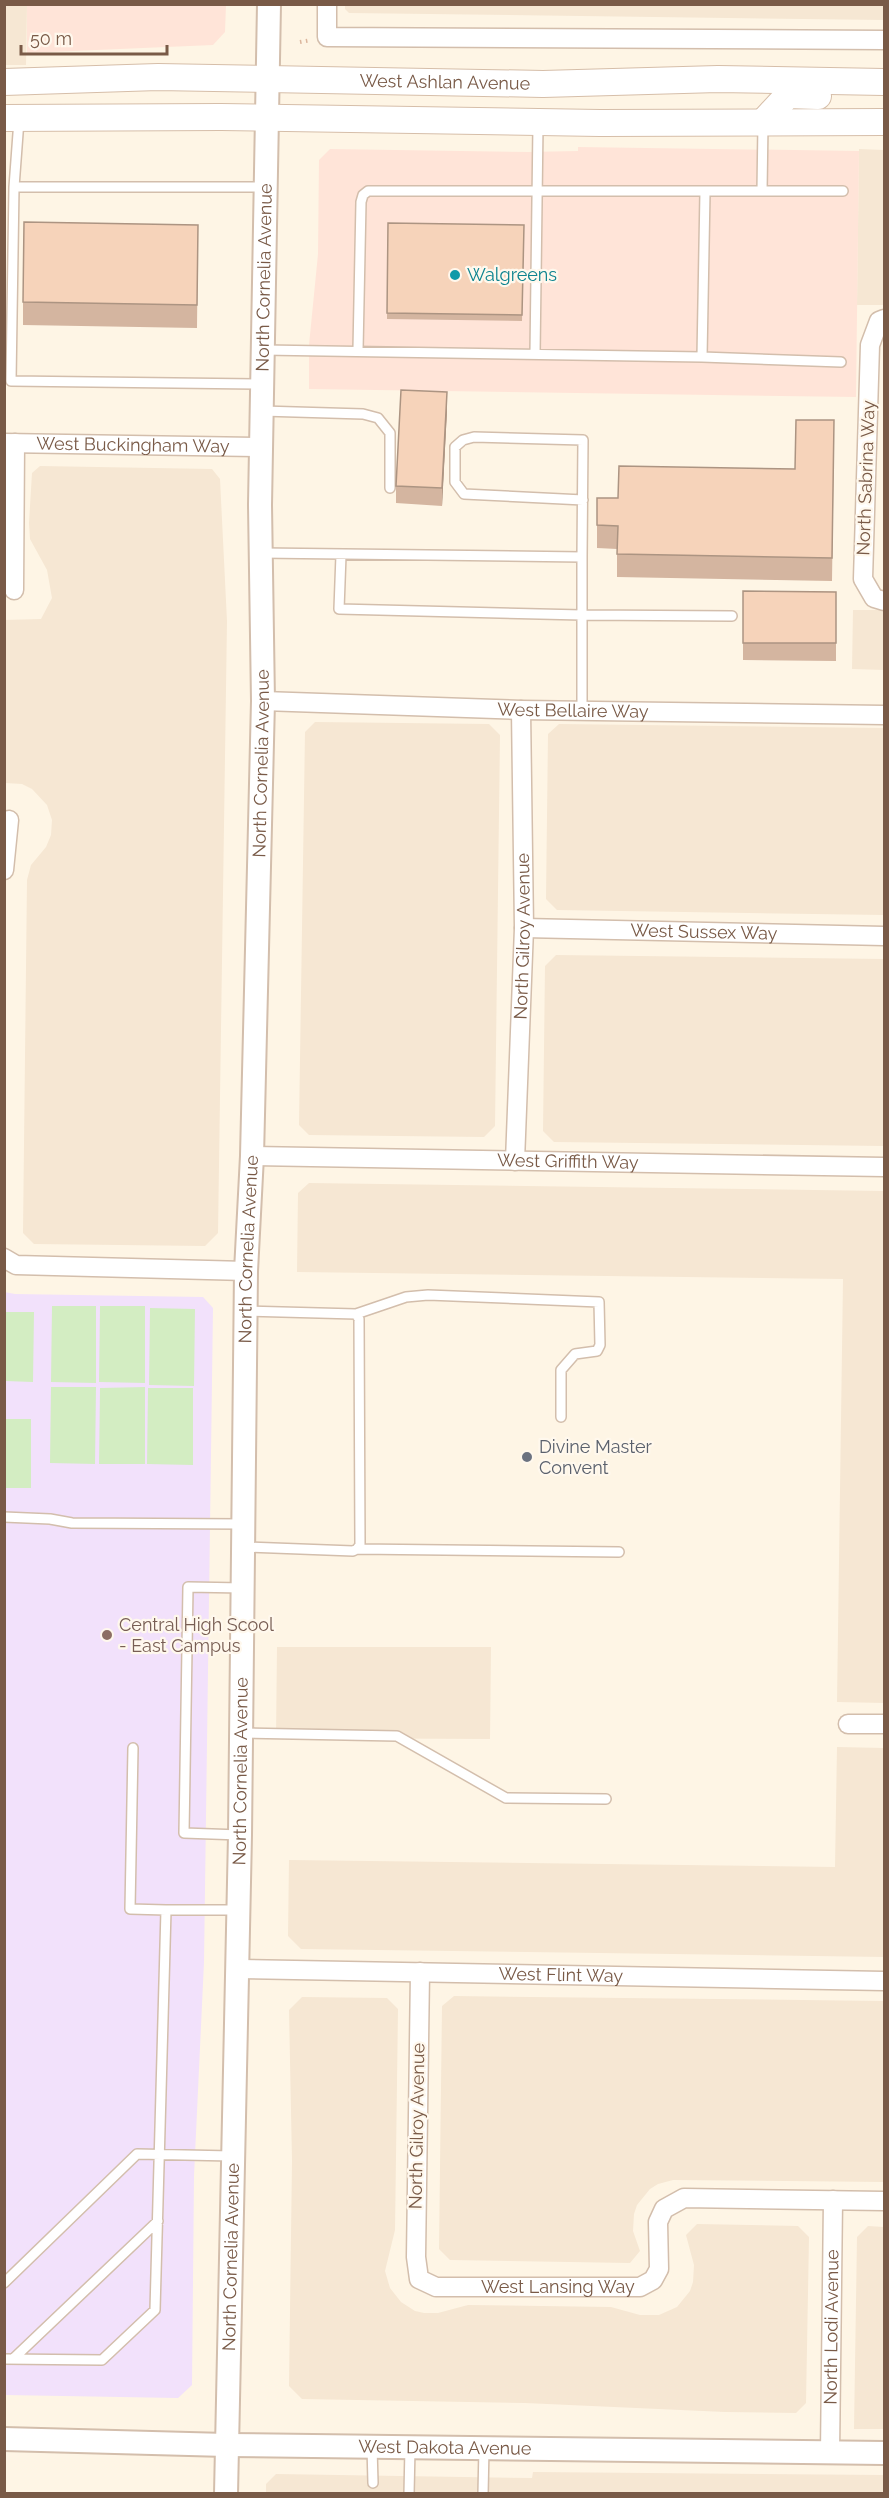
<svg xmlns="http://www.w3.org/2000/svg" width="889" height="2498" font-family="Raleway,sans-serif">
<rect width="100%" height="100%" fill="#fef5e5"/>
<path fill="#f6e7d3" d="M5,4l22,1 -1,60h-21z
M345,4h539v16l-535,-7 -4,-4z
M859,149l25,1v155h-27z
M40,466l172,3 8,10 7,142 -9,612 -13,13 -171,-2 -11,-11 4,-353 4,-15 15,-18 5,-12 1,-15 -5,-15 -15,-16 -10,-5 -17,-1 -1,-163 37,-1 11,-21 -5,-28 -17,-31 -1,-16 3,-50z
M853,610h31v60l-32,-1z
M315,722l174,2 11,11 -5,391 -11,11 -175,-2 -10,-10 6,-393z
M559,724l325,4v187l-327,-5 -11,-11 2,-165z
M556,955l328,4v187l-330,-4 -11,-11 2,-165z
M309,1183l575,8v512l-47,-1 6,-423 -546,-7 1,-79z
M277,1647h214l-1,92 -214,-1z
M837,1747l47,1v209l-583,-8 -13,-13 1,-76 546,7z
M454,1996l430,5v181l-211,-2 -15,4 -8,5 -13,16 -3,9 -1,17 7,20 -10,12 -180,-3 -11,-11 3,-243z
M302,1997l85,1 11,11 -3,221 -10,41 5,17 11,14 14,9 9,2h14l30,-8 143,2 29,8h19l18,-8 13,-16 3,-9 1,-17 -8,-30 11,-11 101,2 11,11 -3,166 -10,10 -71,-1 -200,-9 -223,-4 -13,-13 3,-225 -3,-151z
M868,2226l16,1v202h-30l3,-192z
M533,2472l351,3v18l-618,1v-10l10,-10 256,4z"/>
<path fill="#ffe4d8" d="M27,5h199l-1,27 -12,13 -186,8z
M578,147l281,4 -3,246 -547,-8v-44l9,-91 1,-94 11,-11 198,3 50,-1z"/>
<path fill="#f2e1fb" d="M4,1292l11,2 188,3 10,11 -9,654 -10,214 -2,209 -14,13 -173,-3z"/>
<path fill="#d3edc2" d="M52,1306h44v77l-45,-1z
M100,1306h45v77l-46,-1z
M150,1308l45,1 -1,77 -45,-1z
M5,1312h29l-1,70 -28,-1z
M51,1387h45l-1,77 -45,-1z
M145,1387v77h-46l1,-76z
M148,1388h45v77l-46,-1z
M5,1419h26v69h-26z"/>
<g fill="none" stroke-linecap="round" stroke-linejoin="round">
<defs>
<path id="service" d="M19,120l-5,67h252
M14,187l-3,194 251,3
M762,191l1,-67
M264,350l438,7 3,-165
M358,350l3,-148 2,-7 5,-4h475
M535,354l3,-229
M702,357l139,5
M262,411l101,3 15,4 12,15v55
M261,553l321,4v58l-243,-6 2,-54
M582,557l1,-117 -109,-3 -11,3 -8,7v35l9,12 119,6
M582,711v-96l150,1
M246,1311l110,3 50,-17 22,-2 171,7 1,43 -3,6 -22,3 -14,16v47
M356,1314l3,5 1,226 -3,4
M4,1517l46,2 22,4 170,1
M244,1547l109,4 4,-2 262,3
M241,1733l156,3 109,62 100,1
M133,1748l-3,161 36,1
M240,1835l-56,-2 4,-246 55,1
M4,2283l133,-129 95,2
M4,2359l98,1 53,-50 11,-400h72
M13,2359l145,-138
M372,2447l1,36
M409,2494l1,-46
M483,2494l1,-46"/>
<g id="minor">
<path d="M327,4v33l557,3"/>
<path d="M884,319l-5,2 -9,24 -7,234 11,19 10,3"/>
<path id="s1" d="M4,443l257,4"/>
<path d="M14,590l1,-147"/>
<path id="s2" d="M263,701l258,9 363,5"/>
<path d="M4,870l5,-50"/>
<path id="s3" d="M524,928l360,8"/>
<path id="s4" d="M252,1156l632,11"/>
<path id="s5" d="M515,1161l9,-233 -3,-218"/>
<path d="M4,1258l12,7 230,6"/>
<path d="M848,1724h36"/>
<path id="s6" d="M237,1969l647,12"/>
<path id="s7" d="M420,1972l-4,285 3,22 17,8h204l13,-7 6,-11 -1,-47 6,-13 20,-11 200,3"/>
<path id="s8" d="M830,2453l3,-253"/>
</g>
<g id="tertiary">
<path id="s9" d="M4,2439l222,6 658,8"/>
<path id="s10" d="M226,2494l14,-659 6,-564 6,-115 11,-455 -3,-196 9,-501"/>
</g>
<g id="secondary">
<path id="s11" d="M4,82l154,-5 385,7 175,-5 166,3"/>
<path d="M4,118l217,-1 379,6 284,-1"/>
<path d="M763,122l25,-27 30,1"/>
</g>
</defs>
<use href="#service" stroke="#d3beac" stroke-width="12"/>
<use href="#minor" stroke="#d3beac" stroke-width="21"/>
<use href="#tertiary" stroke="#d3beac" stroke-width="26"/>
<use href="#secondary" stroke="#d6bea9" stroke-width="28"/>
<path stroke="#dbb69d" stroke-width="4" stroke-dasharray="1.5 4.5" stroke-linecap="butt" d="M300,42l11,-2"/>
<use href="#service" stroke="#fff" stroke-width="9"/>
<use href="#minor" stroke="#fff" stroke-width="18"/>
<use href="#tertiary" stroke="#fff" stroke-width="22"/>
<use href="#secondary" stroke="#fff" stroke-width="26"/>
</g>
<path fill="#d4b5a0" d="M388,223l136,2 -2,96 -135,-2z
M198,225l-1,103 -174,-3v-23z
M447,410l-5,96 -46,-3v-17z
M834,443l-2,138 -215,-4v-28l-20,-1v-50h21l177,-29z
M743,591l93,1v69l-93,-1z"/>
<path fill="#ac9482" d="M447,392v18l-5,96v-18z"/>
<path fill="#f6d3ba" stroke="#ac9482" stroke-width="1.5" d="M24,222l174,3 -1,80 -174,-3z
M388,223l136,2 -2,90 -135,-2z
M401,390l46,2 -5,96 -46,-2z
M796,420h38l-2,138 -215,-4 1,-28 -21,-1v-27h21l1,-32 176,3z
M743,591l93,1v51h-93z"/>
<circle fill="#0f9aa8" stroke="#fff8ed" stroke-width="2" cx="455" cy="275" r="6"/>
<circle fill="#6b7280" stroke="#fff8ed" stroke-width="2" cx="527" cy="1457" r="6"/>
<circle fill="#8d6e63" stroke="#fff8ed" stroke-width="2" cx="107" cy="1635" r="6"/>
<g text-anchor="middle" stroke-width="4.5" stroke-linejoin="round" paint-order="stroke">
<g font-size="18" fill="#795a47" stroke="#fff8ed">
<text dy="6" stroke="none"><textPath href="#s11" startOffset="441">West Ashlan Avenue</textPath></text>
<text dy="6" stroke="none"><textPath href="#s10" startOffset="2217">North Cornelia Avenue</textPath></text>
<text dy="6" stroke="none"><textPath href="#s1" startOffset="129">West Buckingham Way</textPath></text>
<text transform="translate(866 478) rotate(-88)" y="6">North Sabrina Way</text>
<text dy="6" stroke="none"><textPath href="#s2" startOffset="310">West Bellaire Way</textPath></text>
<text dy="6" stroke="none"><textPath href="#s10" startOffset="1731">North Cornelia Avenue</textPath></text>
<text dy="6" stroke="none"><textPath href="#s3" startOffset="180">West Sussex Way</textPath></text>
<text dy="6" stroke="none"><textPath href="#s5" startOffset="225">North Gilroy Avenue</textPath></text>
<text dy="6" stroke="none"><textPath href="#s4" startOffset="316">West Griffith Way</textPath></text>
<text dy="6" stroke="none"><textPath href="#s10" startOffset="1245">North Cornelia Avenue</textPath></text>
<text dy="6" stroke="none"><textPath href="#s10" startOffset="723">North Cornelia Avenue</textPath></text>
<text dy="6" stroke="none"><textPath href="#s6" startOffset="324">West Flint Way</textPath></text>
<text transform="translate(417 2126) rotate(-89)" y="6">North Gilroy Avenue</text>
<text dy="6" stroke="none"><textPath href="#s10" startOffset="237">North Cornelia Avenue</textPath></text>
<text dy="6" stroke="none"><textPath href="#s7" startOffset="448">West Lansing Way</textPath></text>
<text dy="6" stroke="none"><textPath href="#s8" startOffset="126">North Lodi Avenue</textPath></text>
<text dy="6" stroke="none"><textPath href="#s9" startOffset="441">West Dakota Avenue</textPath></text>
</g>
<g font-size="18" fill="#0d838f" stroke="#fff8ed" text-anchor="start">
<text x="467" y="281">Walgreens</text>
</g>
<g font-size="18" fill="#5b616d" stroke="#fff8ed" text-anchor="start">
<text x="539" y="1453">Divine Master<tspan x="539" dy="21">Convent</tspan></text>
</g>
<g font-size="18" fill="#785e54" stroke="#fff8ed" text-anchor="start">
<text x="119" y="1631">Central High Scool<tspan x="119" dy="21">- East Campus</tspan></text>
</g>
</g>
<rect width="889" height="2498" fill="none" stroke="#795a47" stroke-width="12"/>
<path d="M21 45v9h146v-9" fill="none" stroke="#795a47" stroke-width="3"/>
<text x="30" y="45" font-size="18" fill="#795a47" stroke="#fff8ed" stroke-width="4.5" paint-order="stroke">50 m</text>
</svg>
